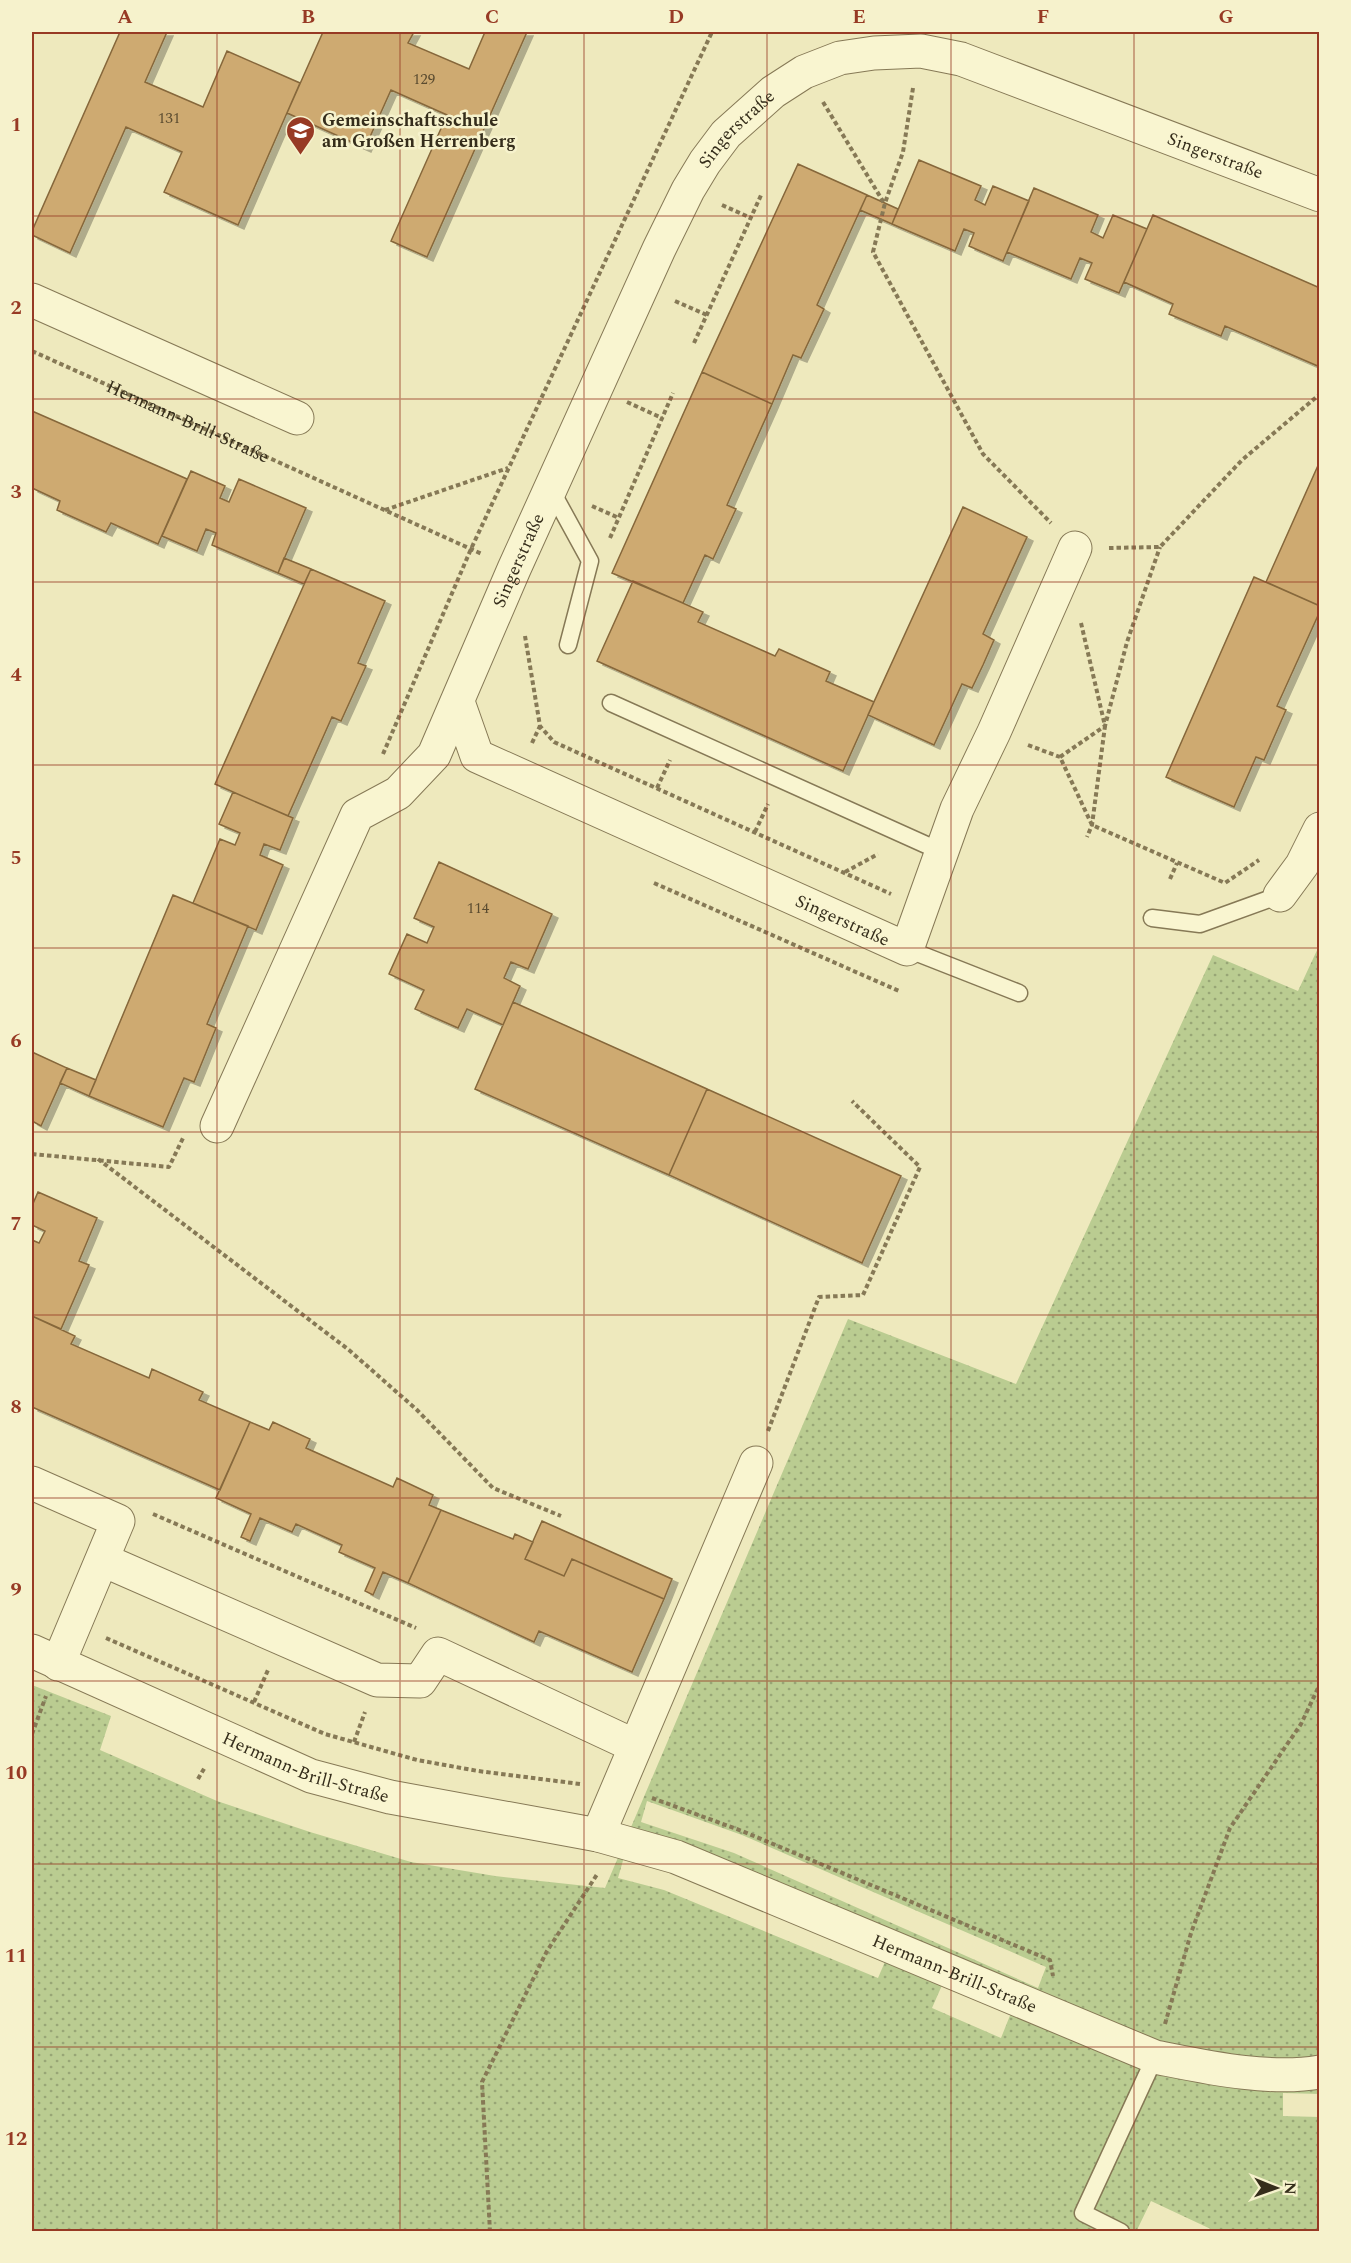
<svg xmlns="http://www.w3.org/2000/svg" width="1351" height="2263" font-family="Spectral,serif">
<defs>
<pattern id="grass-dots" width="8" height="8" patternUnits="userSpaceOnUse" patternTransform="scale(1.5)"><rect width="8" height="8" fill="#bacc91"/><path d="M2 2h.1M6 6h.1" fill="none" stroke="#98a676" stroke-width="1.8" stroke-linecap="round"/></pattern>
<filter id="shadow"><feDropShadow dx="6" dy="4" stdDeviation="0" flood-color="#0004"/></filter>
</defs>
<rect width="100%" height="100%" fill="#eee9bd"/>
<path fill="url(#grass-dots)" fill-rule="evenodd" d="M1319,946l1,1148 -37,-1v23l36,1v114h-104l-64,-30 -15,31 -1104,-1v-546l79,31 -11,34 117,51 93,31 101,30 84,14 110,12 243,-569 168,65 197,-429 85,36zM647,1801l95,34 304,132 -8,21 -304,-135 -93,-31zM626,1850l261,107 -9,21 -214,-88 -46,-12zM943,1983l68,30 -10,25 -69,-30z"/>
<path fill="#ceaa71" stroke="#86673b" stroke-width="1.5" filter="url(#shadow)" d="M120,32h47l-22,50 58,25 24,-56 73,32 -62,142 -74,-33 18,-40 -56,-25 -56,126 -38,-18v-4z
M323,32h91l-6,11 61,26 16,-37h42l-100,225 -36,-16 56,-126 -56,-25 -26,58 -78,-35z
M919,160l62,26 -6,14 10,5 8,-19 36,15 -26,60 -34,-15 5,-13 -10,-4 -9,22 -63,-27z
M798,164l69,31 -50,110 7,4 -23,49 -8,-3 -21,49 -70,-32z
M1034,188l64,27 -7,17 12,6 10,-23 34,14 -28,64 -34,-14 7,-16 -12,-5 -9,21 -64,-27z
M867,195l31,14 -6,15 -32,-14z
M1153,215l167,73v79l-95,-41 -4,10 -52,-22 4,-10 -49,-22z
M702,372l70,32 -45,101 9,4 -23,50 -8,-4 -22,48 -71,-30z
M32,411l155,68 -29,65 -47,-21 -5,9 -49,-22 3,-9 -28,-13z
M1320,461v145l-54,-24z
M191,471l34,15 -5,12 9,4 10,-23 67,29 -28,65 -66,-28 4,-12 -10,-4 -9,22 -35,-15z
M963,507l64,30 -44,97 11,6 -11,25 -11,23 -10,-4 -28,61 -66,-30z
M284,558l27,11 -7,15 -26,-11z
M311,569l74,32 -27,62 8,3 -25,55 -9,-4 -44,99 -73,-32z
M1254,577l66,29v5l-43,95 9,4 -22,50 -8,-3 -22,50 -68,-30z
M633,581l70,31 -5,10 77,34 4,-7 51,23 -4,9 48,21 -31,69 -246,-110z
M233,792l60,26 -13,32 -16,-6 -4,11 23,10 -27,65 -63,-27 27,-64 15,6 5,-12 -21,-9z
M439,862l113,52 -24,55 -17,-7 -7,16 16,8 -17,39 -36,-16 -9,19 -43,-19 9,-19 -35,-16 18,-40 20,9 7,-16 -20,-9z
M173,895l75,31 -41,98 9,4 -22,54 -10,-4 -21,49 -74,-31z
M513,1002l194,87 -38,86 -194,-86z
M32,1052l35,16 -26,58 -9,-5z
M67,1068l29,12 -7,16 -29,-13z
M707,1089l194,87 -39,87 -193,-88z
M38,1192l59,26 -18,43 10,4 -28,64 -29,-13v-76l7,3 6,-12 -13,-6v-19z
M32,1316l43,20 -4,8 78,34 3,-9 51,23 -4,8 51,22 -30,68 -188,-83z
M250,1422l19,8 4,-8 37,17 -4,9 87,39 4,-9 36,17 -4,10 12,5 -33,73 -25,-11 -10,23 -8,-4 10,-23 -36,-16 3,-7 -46,-21 -4,8 -32,-14 -10,23 -9,-4 10,-23 -35,-16z
M441,1510l72,29 2,-5 18,8 -8,17 39,17 8,-17 92,40 -32,73 -93,-41 -5,11 -126,-59z
M542,1521l130,58 -8,20 -92,-40 -8,17 -39,-17z"/>
<g fill="none" stroke-linecap="round" stroke-linejoin="round">
<defs>
<path id="service" d="M550,488l40,73 -22,84
M611,703l331,149
M1152,918l48,6 80,-29
M907,949l112,44
M1121,2232l-38,-19 72,-156"/>
<g id="minor">
<path d="M32,300l265,118"/>
<path id="s2" d="M458,702l19,54 430,193 50,-140 37,-77 81,-184"/>
<path d="M1280,895l22,-30 18,-36"/>
<path id="s3" d="M217,1126l140,-311 41,-22 36,-38 80,-186 145,-320 29,-59 17,-28 21,-28 47,-42 31,-20 36,-14 34,-5 47,-2 40,8 359,136"/>
<path d="M32,1483l86,38 -60,143"/>
<path d="M103,1560l274,120 43,1 18,-27 197,92"/>
<path id="s4" d="M32,1651l279,125 79,21 208,38 78,22 479,200c51,10 113,24 165,15"/>
<path d="M598,1835l158,-372"/>
</g>
</defs>
<use href="#service" stroke="#867956" stroke-width="19"/>
<use href="#minor" stroke="#867956" stroke-width="35"/>
<g stroke="#867956" stroke-width="4" stroke-dasharray="4.5 3" stroke-linecap="butt">
<path d="M913,88l-10,64 -18,51 -12,49 110,202 68,69"/>
<path d="M823,102l61,101"/>
<path d="M722,205l29,13"/>
<path d="M675,301l32,14"/>
<path d="M694,343l68,-150"/>
<path id="s1" d="M32,351l450,203"/>
<path d="M627,402l35,16"/>
<path d="M592,506l27,12"/>
<path d="M385,510l123,-42"/>
<path d="M610,538l63,-145"/>
<path d="M1109,548l51,-1 82,-87 78,-66"/>
<path d="M1081,623l24,103 -13,99 -5,12"/>
<path d="M525,636l15,90 14,16 337,152"/>
<path d="M532,743l8,-17"/>
<path d="M1028,745l32,12 32,68 133,58 34,-23"/>
<path d="M383,754l88,-205 241,-517"/>
<path d="M1060,757l45,-31 22,-84 33,-95"/>
<path d="M657,788l13,-28"/>
<path d="M755,832l13,-28"/>
<path d="M845,872l33,-18"/>
<path d="M1170,879l7,-16"/>
<path d="M654,883l245,108"/>
<path d="M32,1154l137,13 14,-29"/>
<path d="M98,1159l251,191 68,60 76,78 68,28"/>
<path d="M768,1431l51,-134 44,-2 57,-128 -68,-66"/>
<path d="M153,1514l263,114"/>
<path d="M106,1638l219,96 92,26 61,11 102,13"/>
<path d="M254,1702l14,-32"/>
<path d="M32,1734l14,-38"/>
<path d="M354,1742l11,-30"/>
<path d="M198,1779l7,-12"/>
<path d="M652,1798l90,33 308,129 3,16"/>
<path d="M1165,2024l26,-91 39,-105 71,-104 19,-40"/>
<path d="M490,2232l-8,-150 65,-131 51,-78"/>
</g>
<use href="#service" stroke="#f9f5d0" stroke-width="16"/>
<use href="#minor" stroke="#f9f5d0" stroke-width="33"/>
</g>
<path fill="none" stroke="#973a24" stroke-width="1.5" stroke-opacity="0.55" d="M217,32v2200M400,32v2200M584,32v2200M767,32v2200M951,32v2200M1134,32v2200M32,216h1288M32,399h1288M32,582h1288M32,765h1288M32,948h1288M32,1132h1288M32,1315h1288M32,1498h1288M32,1681h1288M32,1864h1288M32,2047h1288"/>
<defs>
<symbol id="school-pin" viewBox="-11 -11 22 30"><path d="M0 17L-7.5 6A9.5 9.5 0 1 1 7.5 6Z" fill="#973a24" stroke="#f6f2cc"/><path d="M0-5L7-2L0 1L-7-2ZM-4 1L0 2.5L4 1V4Q0 6-4 4Z" fill="#fff"/></symbol>
</defs>
<g fill-rule="evenodd">
<use href="#school-pin" x="284" y="114" width="33" height="45"/>
</g>
<g text-anchor="middle" stroke-width="5" stroke-linejoin="round" paint-order="stroke">
<g font-size="15" fill="#5b4c30">
<text x="424" y="84">129</text>
<text x="169" y="123">131</text>
<text x="478" y="913">114</text>
</g>
<g font-size="18" font-weight="bold" fill="#352d1b" stroke="#f6f2cc" text-anchor="start">
<text x="322" y="126">Gemeinschaftsschule<tspan x="322" dy="21">am Großen Herrenberg</tspan></text>
</g>
<g font-size="18" fill="#352d1b" stroke="#f6f2cc">
<text dy="6" stroke="none"><textPath href="#s3" startOffset="1138">Singerstraße</textPath></text>
<text dy="6" stroke="none"><textPath href="#s3" startOffset="1660">Singerstraße</textPath></text>
<text dy="6" stroke="none"><textPath href="#s1" startOffset="171">Hermann-Brill-Straße</textPath></text>
<text dy="6" stroke="none"><textPath href="#s3" startOffset="652">Singerstraße</textPath></text>
<text dy="6" stroke="none"><textPath href="#s2" startOffset="458">Singerstraße</textPath></text>
<text dy="6" stroke="none"><textPath href="#s4" startOffset="298">Hermann-Brill-Straße</textPath></text>
<text dy="6" stroke="none"><textPath href="#s4" startOffset="982">Hermann-Brill-Straße</textPath></text>
</g>
</g>
<rect width="1351" height="2263" fill="none" stroke="#f6f2cc" stroke-width="66"/>
<g transform="translate(1276 2188) rotate(91)" stroke="#f6f2cc" stroke-width="4.5" paint-order="stroke">
<path d="M0-4.5L10 22L0 15L-10 22Z" fill="#352d1b"/>
<text y="-9" font-size="16" font-weight="bold" text-anchor="middle" fill="#352d1b">N</text>
</g>
<rect x="33" y="33" width="1285" height="2197" fill="none" stroke="#973a24" stroke-width="2"/>
<g font-size="20" text-anchor="middle" font-weight="bold" fill="#973a24">
<text x="125" y="23">A</text>
<text x="308" y="23">B</text>
<text x="492" y="23">C</text>
<text x="676" y="23">D</text>
<text x="859" y="23">E</text>
<text x="1043" y="23">F</text>
<text x="1226" y="23">G</text>
<text x="16" y="131">1</text>
<text x="16" y="314">2</text>
<text x="16" y="498">3</text>
<text x="16" y="681">4</text>
<text x="16" y="864">5</text>
<text x="16" y="1047">6</text>
<text x="16" y="1230">7</text>
<text x="16" y="1413">8</text>
<text x="16" y="1596">9</text>
<text x="16" y="1779">10</text>
<text x="16" y="1962">11</text>
<text x="16" y="2145">12</text>
</g>
</svg>
